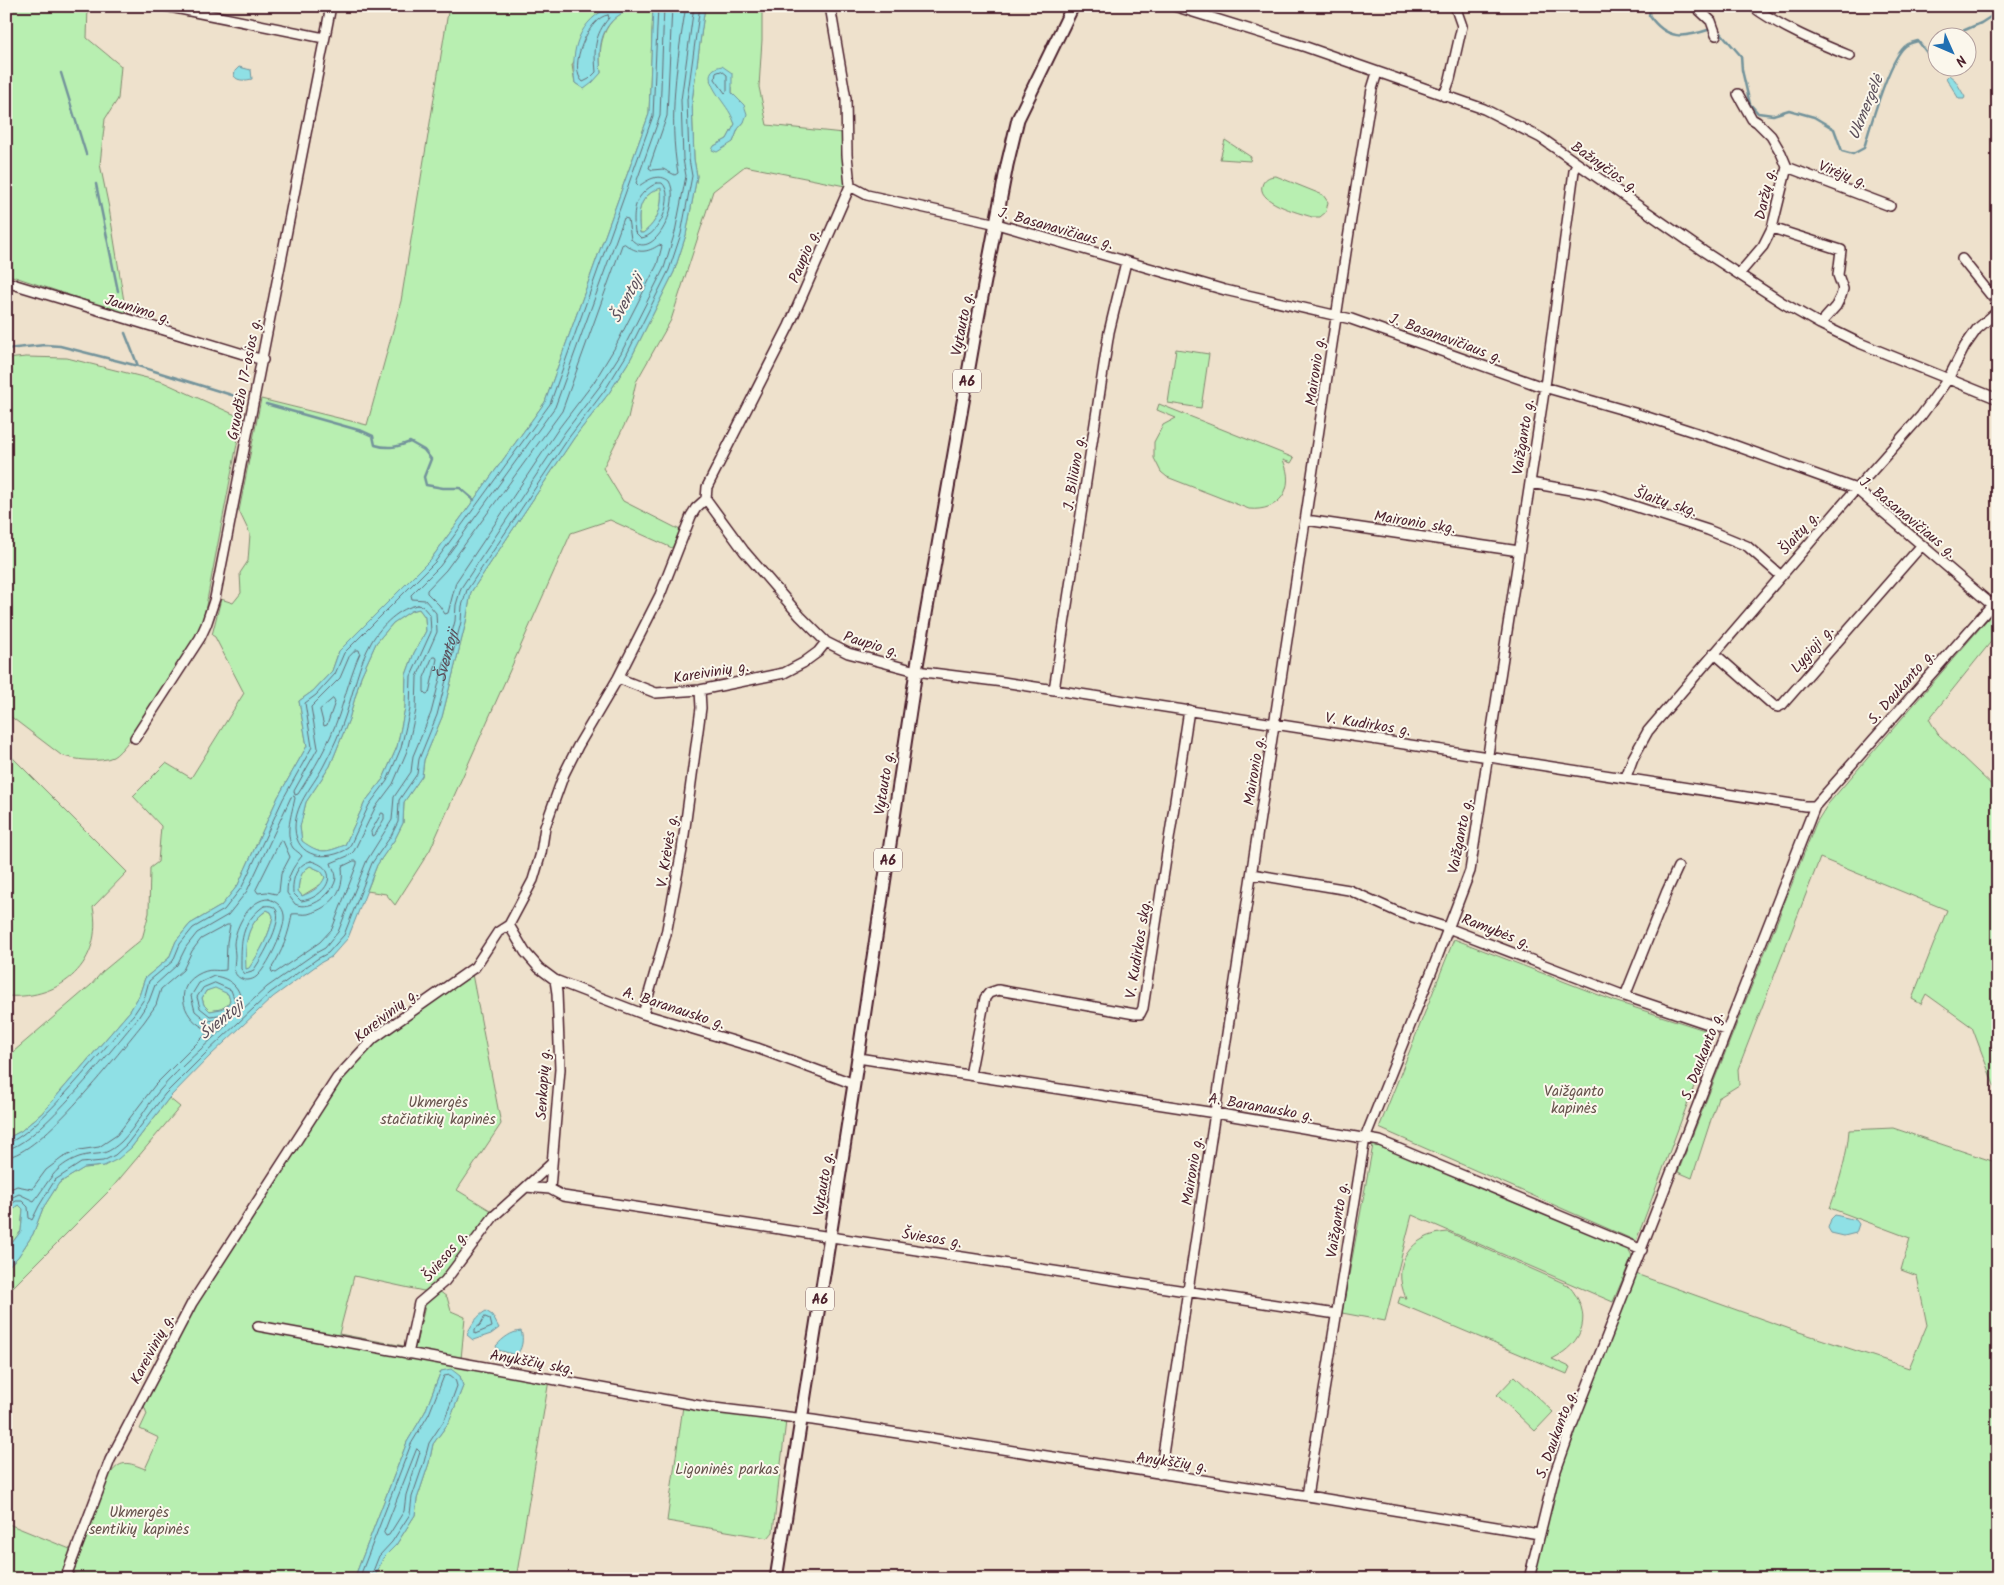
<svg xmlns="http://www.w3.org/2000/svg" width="2004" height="1585" font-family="Kalam,sans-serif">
<rect width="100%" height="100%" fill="#eee1cc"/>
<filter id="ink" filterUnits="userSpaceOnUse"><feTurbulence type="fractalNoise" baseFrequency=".02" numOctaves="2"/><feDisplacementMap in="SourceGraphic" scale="10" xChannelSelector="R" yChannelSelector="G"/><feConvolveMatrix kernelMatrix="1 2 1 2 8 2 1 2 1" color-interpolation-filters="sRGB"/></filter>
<g filter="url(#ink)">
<path fill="#b8efb1" stroke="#81876e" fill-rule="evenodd" d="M6,6h82l-1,32 34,28 -3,33 -13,20 -5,45 9,44 17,106 -120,-40z
M449,6h163l-12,6 -28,53 3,18 9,6 17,-16c-5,-39 9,-67 52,-67l-4,108 -104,288 -114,157 -92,92 -7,20 -19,20 -14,10 8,45 -29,51 -40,88 -17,21 -31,18 -14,17 -7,17 -24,20 -6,18 -9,15 -88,102 -21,18 -15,8v-81l85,-73 11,-13 40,-33 7,-26 1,-45 8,-6 3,-36 -28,-30 33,-33 25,15 53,-85 -29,-56 -3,-2 9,-36 12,4 8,-10 -1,-20 8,-12 2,-27 -11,-23 22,-112 106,26 34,-124z
M705,6h57v34l-3,47 8,38 76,8 2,53 -100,-20 -32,25 -42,129 -35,62 -8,36 -25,50 20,33 57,29 -8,18 -62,-28 -39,13 -141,317 -35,55 -9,-11 -19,-3 10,-26 18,-26 8,-16 1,-21 18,-26 2,-16 18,-43 24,-95 5,-30 103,-154 35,-45 22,-35 43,-86 12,-37 11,-59 -3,-17 -2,-58zM710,80l22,7v6l5,5 7,24 -6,7 -5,13 -19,4 13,-7 8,-15 -4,-11z
M1225,140l26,17 -1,4 -30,-2z
M1276,176l47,19 5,7 -2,10 -6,5h-8c-12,-4 -59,-15 -49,-34 3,-5 7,-7 13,-7z
M661,187c2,19 -3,35 -18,46h-3c-3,-24 -1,-36 21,-46z
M1176,349l33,5 -8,54 -33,-5z
M26,357l41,1 96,24 79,36 -38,198c-4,11 -9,21 -14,31 -11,19 -62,103 -77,110 -12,6 -40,3 -52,-2l-55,-42v-354z
M1159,404l135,54 -3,5 -8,-3c13,28 -3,52 -34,49l-82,-32 -6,-5 -7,-14v-16l9,-17 13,-7 -19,-8z
M1998,607v26l-69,86 9,15 60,57v305l-26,-69 -46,-33 -5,10 -9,-5 35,-89 -127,-52 -82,211 1,16 -21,13 -26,80 -14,-6 138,-349 12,-19z
M419,609l6,8 1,14 -12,22 -8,22 -1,33 -8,39 -14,32 -18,23 -20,43c-20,8 -24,9 -43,-3l-2,-15 6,-25 24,-36 19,-47 12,-43 15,-33 17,-20 18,-12z
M6,751l121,121 -34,35c11,55 -32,93 -85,89l-2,-2z
M310,866l11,5 4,6 -2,6 -21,13 -4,-5c1,-11 2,-19 12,-25z
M267,910l4,2 2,4c-3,19 -13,36 -24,53h-4c2,-26 -2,-41 22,-59z
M1454,939l163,63 97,31 -78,208 -257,-113z
M472,974l29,150 -44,66 38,23 -45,57 -22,22 -74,-16 -15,58 76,14 11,-46 13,-11 8,6 4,14 14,6 -4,42 89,15 -34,205h-142l9,-21 13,-13 19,-30 2,-16 12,-36 4,-19 16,-22 14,-36 -3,-10 -19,-5 -16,41 -18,30 -53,137h-264l-17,-6 36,-97c11,-17 19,-14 36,-7l14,-31 -19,-9 7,-15 -3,-8 29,-59 36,-65 128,-197 40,-45z
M215,987l13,7 2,6 -2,5 -7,4 -11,2 -6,-6 -2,-7 4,-7z
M169,1098l11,9 -69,82 -105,105v-26l12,-11 15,-23 10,-26 16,-25 25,-15 20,-2 27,-18z
M1893,1128l105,35v416h-469l25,-103 79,-203 157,56 119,39 18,-43 -10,-49 -16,-6 9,-32 -80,-30c9,-25 17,-51 19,-78z
M1373,1145l12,3 243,101 4,8 -19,45 -201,-87 -27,106 -43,-8z
M19,1205l4,4 -2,22 -15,20v-36z
M1448,1232l120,53c26,29 16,58 -16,74l18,8 -3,7 -169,-71 2,-6 6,1c-16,-35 6,-64 42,-66z
M1515,1376l38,36 -18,19 -38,-36z
M683,1406l103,15 -13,111 -5,6 -101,-17z
M6,1523l64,26 -2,22 -3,8h-59z"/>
<path fill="#8fe0e5" stroke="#73939b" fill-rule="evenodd" d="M612,6h26c-35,12 -41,33 -37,67l-9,10 -8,6 -9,-6c-5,-34 4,-63 37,-77z
M653,6h52l-13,95 2,58 3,17 -11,59 -12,37 -43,86 -22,35 -35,45 -103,154 -5,30 -24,95 -18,43 -2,16 -18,26 -1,21 -8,16 -18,26 -29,73 -17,19 -11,6 -47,34 -63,59 -41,42 -38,50 -13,11 -14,7 -20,2 -25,15 -16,25 -10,26 -15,23 -12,11v-17l15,-20 2,-22 -4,-4 -13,10v-76l15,-8 21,-18 88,-102 9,-15 6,-18 24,-20 7,-17 14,-17 31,-18 17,-21 40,-88 29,-51 -8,-45 14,-10 19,-20 7,-20 92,-92 114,-157 104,-288zM661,188c2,18 -3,34 -18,45h-3c-3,-21 -1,-38 21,-45zM419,609l6,8 1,14 -12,22 -8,22 -1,33 -8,39 -14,32 -18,23 -20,43c-20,8 -25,9 -43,-4l-2,-14 6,-25 24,-36 19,-47 12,-43 15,-33 17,-20 18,-12zM310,866l11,5 4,6c-4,10 -13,15 -23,19l-4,-5c1,-11 2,-19 12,-25zM267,910l4,2 2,4c-3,19 -13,36 -24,52l-3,1c-1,-24 -1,-44 21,-59zM215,988l13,6 2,6 -2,5 -7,4 -11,2 -6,-6 -2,-7 4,-7z
M722,66l10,7v20l12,12 3,9 -3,8 -6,7 -5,13 -16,10 -5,-2 2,-4 13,-7 8,-15c-2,-4 -3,-8 -5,-11 -7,-13 -36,-42 -8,-47z
M239,67l12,3 1,9c-5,1 -14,3 -18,-3l1,-5z
M1949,75l6,5 10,17 -1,2h-5l-13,-21z
M1835,1215l21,5 3,4 -3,9 -12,3 -13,-3 -3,-5 3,-9z
M486,1311l6,4 7,13 -8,6 -18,6 -6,-5c3,-9 11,-20 19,-24z
M521,1331c3,8 1,19 -5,24l-18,-5 -2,-4c7,-8 15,-14 25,-15z
M451,1369l9,7 3,10 -14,36 -16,22 -4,19 -12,36 -2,16 -19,30 -13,13 -9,21h-20l53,-137 18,-30 16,-41z"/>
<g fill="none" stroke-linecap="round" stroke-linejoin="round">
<g stroke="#666c75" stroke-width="1">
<path d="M672,6l-5,110 -18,52 3,2 11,-1 12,6 3,-2c-10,-55 -1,-113 8,-167"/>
<path d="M608,15l1,3c-15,17 -15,32 -13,54l-7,7 -6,3c-16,-14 6,-66 25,-67z"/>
<path d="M722,71l5,4v16l-2,2 -10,-14 1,-6z"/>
<path d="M657,183h5c14,13 -3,54 -21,55l-6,-6c-3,-23 0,-38 22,-49z"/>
<path d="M625,244c12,10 22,9 34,1l3,1 -5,19 -43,84 -20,33 -35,46 -103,154 -8,31 -3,1 -6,-9 -12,-12v-3l19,-20 116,-159 60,-166z"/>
<path d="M418,605l4,1 8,9 1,17 -20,44 -1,33 -9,39 -14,33 -18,24 -20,43c-22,14 -53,10 -54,-20 0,-26 20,-44 30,-65 8,-15 15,-31 20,-46 9,-26 13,-52 27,-76 9,-15 28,-34 46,-36z"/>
<path d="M356,650h3l1,3c-9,20 -14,41 -21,62 -10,29 -25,54 -41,79l-3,1 -1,-4 24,-43 -7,-41 29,-29 9,-21z"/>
<path d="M433,657h3l1,2 -8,34 -3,1 -2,-2v-14z"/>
<path d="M333,699l2,3 -8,23 -3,1 -4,-16z"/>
<path d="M382,813l2,1v5l-9,16 -3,1 -1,-4z"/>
<path d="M281,840l2,1 7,16 -9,17 -2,18 -3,2 -9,-2 -9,1 -2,-3z"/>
<path d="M311,861c33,9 14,37 -10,40l-8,-8c-1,-13 3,-29 18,-32z"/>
<path d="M354,861h3v3l-25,65 -12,13 -45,31 -3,-1 -1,-3c11,-17 18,-35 21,-55 5,-1 11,1 16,0 24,-7 37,-23 34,-47z"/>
<path d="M269,899c8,3 14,8 15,16 2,14 -17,53 -28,62 -4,3 -10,4 -14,2 -11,-4 -7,-15 -7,-24 0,-4 -1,-7 -1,-11 1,-17 16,-46 35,-45z"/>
<path d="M264,906c34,-6 -5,58 -12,66l-7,2 -4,-5c0,-27 -1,-46 23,-63z"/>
<path d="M215,983l16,7 4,11c-4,12 -13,14 -25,15l-10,-8 -3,-11 6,-9z"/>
<path d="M6,1143c27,-3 106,-105 128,-129l10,-15 5,-18 24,-20 7,-17 13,-16 31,-18 18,-23 41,-88 29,-52 -7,-44 11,-8 19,-21 9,-21 91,-91 115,-158 103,-288 5,-110"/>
<path d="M6,1149c29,-1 111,-106 132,-131l11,-17 6,-16 22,-20 9,-18 11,-14 31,-18 19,-24 44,-94 3,-1 1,2c-3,15 -11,36 -2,50 3,3 7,5 9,8 -10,12 -15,21 -15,37l8,11c15,8 40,-11 41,-27 0,-5 -4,-9 -5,-14l19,-8 4,-4 21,-43 18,-24 14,-33 9,-41 1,-33 20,-45 -1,-19 -11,-13 -13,-1 -1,-4 29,-29 115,-159 69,-189 4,1 3,20c23,25 51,-36 38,-58 -10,-8 -20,-2 -30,5l-3,-3 24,-67 4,-110"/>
<path d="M6,1157c34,-1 115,-107 138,-135l12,-17 5,-16 22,-19 9,-19 9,-12 26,-14h3l-3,17 -1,28c-12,2 -15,-3 -29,5 -25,15 -12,46 10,54v4l-52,52 -38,50 -18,12 -20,3 -17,8 -16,12 -14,19 -15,-3 -11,5"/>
<path id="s1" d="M6,1200l13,-6 15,7c15,-19 20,-35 45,-44 20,-6 23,2 42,-15 15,-15 25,-36 39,-52 21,-24 46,-45 68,-66l-1,-5 -20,2 -12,-10 -4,-15 8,-13 15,-7c17,2 30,14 26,31l3,2 24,-22 47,-33 11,-6 13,-16 29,-72 25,-40 2,-23 17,-25 2,-16 18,-43 24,-92 1,-16 5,-17 104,-156 35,-46 21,-33 43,-85 11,-36 11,-56 -3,-17 -2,-59 13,-94"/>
<path d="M6,1208l10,-7h6l6,6 1,11 3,2 7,-14 16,-26 26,-17 22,-2 12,-6 12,-11 38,-50 41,-41 64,-60 47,-34 11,-6 16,-18 28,-72 19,-27 7,-14 1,-22 18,-26 2,-15 18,-44 24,-93 1,-16 5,-16 103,-154 35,-46 21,-34 43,-86 12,-36 11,-58 -3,-17 -2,-59 13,-94"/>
<path d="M485,1317l5,2 2,8 -17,7v-5l5,-4z"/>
<path d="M417,1449l3,3 -14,43 -2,16 -15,24 -3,1 -2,-3z"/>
<path d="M359,1579l52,-135 18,-30 15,-38 6,-1 5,4 2,7 -12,33 -16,24 -5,19 -12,35 -2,17 -18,28 -13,14 -9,23"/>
</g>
<path stroke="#73939b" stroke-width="2.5" d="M1651,6l-2,9c18,26 35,23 62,14
M1716,27l25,29 1,14 8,34 8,9 15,2 16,-5 25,7 20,12 8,22 11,3 11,-6c6,-21 26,-93 43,-103 3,-2 8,-3 11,-4l10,13 7,2 1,-2
M1953,38l5,-5 23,-10 17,-11
M61,73l25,81
M96,184l22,107
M125,333l13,33
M6,349l39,-4 15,1 78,20 100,31
M266,404l96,27 11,5 2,9c13,4 23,2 35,-3l14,8 7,9 -7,18 2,8 17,3h17l14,12"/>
<defs>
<path id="minor" d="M165,6l159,32
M1174,6l132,41 178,62 57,29 162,113 80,52 37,21 37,18 141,57
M1695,6l16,15 5,14
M1752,6c30,22 64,36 98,50
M1738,94l14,25 5,3 14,14 10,17 6,14 -15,61 -9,18 -24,28
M1444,96l6,-17 12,-53 -7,-20
M1787,167l103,39
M850,186l17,9 130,29 228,66 126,29 186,66 101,29 90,29 128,46 136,116
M1772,228l69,22 -3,25 5,14 -2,7 -5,10 -16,18
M1962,259l36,45
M6,282l257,78
M1530,483l70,12 108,35 39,16 34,30
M706,499l38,52 56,65 26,26 22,11 68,18 87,11 802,124h10
M1306,520l213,31
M1714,653l60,53 4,1 4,-2 140,-160
M618,678l38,15 44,-3 84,-17 19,-10 15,-11 8,-10
M1054,690l55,-358 17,-70
M135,738l65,-100 6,-13 9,-27 116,-592
M1626,777l7,-19 15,-27 208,-242 65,-73 27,-37 17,-33 12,-17 21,-18
M1252,874l97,16 51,23 48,15 177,68 101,34
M509,925l16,27 14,16 16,12 88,34 114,34 97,36
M1625,996l42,-105 11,-24
M643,1014l23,-80 16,-84 19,-142 -1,-18
M858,1058l357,55 165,28 262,109
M970,1075l15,-77 4,-5 9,-3 137,24h5l3,-6 46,-298
M526,1187l25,-23
M550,1189l10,-120 -3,-76 -2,-13
M258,1326l448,81 107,13 507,78 219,36
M408,1354l11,-51 26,-22 49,-65 32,-29 24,2 13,7 773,118
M1160,1474l193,-1268 19,-117 5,-16
M1307,1496l58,-358 70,-175 35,-92 76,-492 28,-208 3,-6
M65,1579l45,-119 82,-157 145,-225 37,-40 101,-71 23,-35 11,-7 24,-45 8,-27 4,-26 19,-53 14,-28 40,-68 42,-83 31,-79 5,-8 10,-9 1,-12 82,-161 61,-140 -3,-31 -1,-56 -16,-93
M1529,1579l25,-103 20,-56 241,-614 183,-208"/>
<path id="major" d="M776,1579l78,-495 62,-413 58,-332 33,-174 11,-46 55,-113"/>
</defs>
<use href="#minor" stroke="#4a1f2b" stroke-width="12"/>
<use href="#major" stroke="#4a1f2b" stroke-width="15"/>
<use href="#minor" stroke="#fbf7ec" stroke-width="9"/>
<use href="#major" stroke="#fbf7ec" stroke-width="11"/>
</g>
</g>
<g text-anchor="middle" stroke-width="4" stroke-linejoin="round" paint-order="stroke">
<g fill="#fbf7ec" stroke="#7f6065" stroke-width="1">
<rect x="953" y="369.5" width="28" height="23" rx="4"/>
<rect x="874" y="848.5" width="28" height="23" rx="4"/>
<rect x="806" y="1287.5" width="28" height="23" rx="4"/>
</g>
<g font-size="14" font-weight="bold" fill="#4a1f2b">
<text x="967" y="386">A6</text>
<text x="888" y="865">A6</text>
<text x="820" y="1304">A6</text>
</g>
<g font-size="15" fill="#4a1f2b" stroke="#fbf7ec">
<text transform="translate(1605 167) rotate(35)" y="5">Bažnyčios g.</text>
<text transform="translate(1843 174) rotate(21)" y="5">Virėjų g.</text>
<text transform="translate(1765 194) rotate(-78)" y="5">Daržų g.</text>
<text transform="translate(1056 228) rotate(16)" y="5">J. Basanavičiaus g.</text>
<text transform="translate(804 256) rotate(-67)" y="5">Paupio g.</text>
<text transform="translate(138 309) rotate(17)" y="5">Jaunimo g.</text>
<text transform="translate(962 324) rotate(-79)" y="5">Vytauto g.</text>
<text transform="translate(1446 338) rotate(20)" y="5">J. Basanavičiaus g.</text>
<text transform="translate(1315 371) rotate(-82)" y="5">Maironio g.</text>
<text transform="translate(244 379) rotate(-79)" y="5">Gruodžio 17-osios g.</text>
<text transform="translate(1523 437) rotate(-81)" y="5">Vaižganto g.</text>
<text transform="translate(1074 473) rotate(-81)" y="5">J. Biliūno g.</text>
<text transform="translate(1666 502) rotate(18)" y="5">Šlaitų skg.</text>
<text transform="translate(1908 517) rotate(39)" y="5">J. Basanavičiaus g.</text>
<text transform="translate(1415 522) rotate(9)" y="5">Maironio skg.</text>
<text transform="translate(1799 533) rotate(-49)" y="5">Šlaitų g.</text>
<text transform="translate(871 644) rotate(17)" y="5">Paupio g.</text>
<text transform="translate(1812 649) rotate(-49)" y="5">Lygioji g.</text>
<text transform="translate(711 672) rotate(-9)" y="5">Kareivinių g.</text>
<text transform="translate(1901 687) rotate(-49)" y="5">S. Daukanto g.</text>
<text transform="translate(1368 724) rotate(9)" y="5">V. Kudirkos g.</text>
<text transform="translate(1254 771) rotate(-81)" y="5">Maironio g.</text>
<text transform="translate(884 783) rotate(-81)" y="5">Vytauto g.</text>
<text transform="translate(1460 836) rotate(-79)" y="5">Vaižganto g.</text>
<text transform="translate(667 851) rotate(-81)" y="5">V. Krėvės g.</text>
<text transform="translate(1496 931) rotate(21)" y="5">Ramybės g.</text>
<text transform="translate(1138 949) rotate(-81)" y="5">V. Kudirkos skg.</text>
<text transform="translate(674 1008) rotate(18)" y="5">A. Baranausko g.</text>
<text transform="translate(386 1015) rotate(-38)" y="5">Kareivinių g.</text>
<text transform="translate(1702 1056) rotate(-69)" y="5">S. Daukanto g.</text>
<text transform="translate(543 1084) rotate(-87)" y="5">Senkapių g.</text>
<text transform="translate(1261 1107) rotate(10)" y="5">A. Baranausko g.</text>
<text transform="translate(1192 1171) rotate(-81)" y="5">Maironio g.</text>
<text transform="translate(823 1184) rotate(-81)" y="5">Vytauto g.</text>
<text transform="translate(1337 1220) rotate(-81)" y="5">Vaižganto g.</text>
<text transform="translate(932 1238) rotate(9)" y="5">Šviesos g.</text>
<text transform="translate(445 1256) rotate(-50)" y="5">Šviesos g.</text>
<text transform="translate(152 1349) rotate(-62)" y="5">Kareivinių g.</text>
<text transform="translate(532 1362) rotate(10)" y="5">Anykščių skg.</text>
<text transform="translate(1556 1434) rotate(-70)" y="5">S. Daukanto g.</text>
<text transform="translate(1172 1462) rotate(8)" y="5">Anykščių g.</text>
</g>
<g font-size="15" fill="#66534c" stroke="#fbf7ec">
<text x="1574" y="1096">Vaižganto<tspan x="1574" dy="17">kapinės</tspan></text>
<text x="438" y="1107">Ukmergės<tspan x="438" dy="17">stačiatikių kapinės</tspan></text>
<text x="727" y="1474">Ligoninės parkas</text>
<text x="139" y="1517">Ukmergės<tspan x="139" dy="17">sentikių kapinės</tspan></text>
</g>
<g font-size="16" font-style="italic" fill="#5b4f5a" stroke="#fbf7ec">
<text transform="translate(1865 107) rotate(-68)" y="6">Ukmergėlė</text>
<text transform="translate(626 298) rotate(-62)" y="6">Šventoji</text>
<text dy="6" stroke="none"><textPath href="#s1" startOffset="862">Šventoji</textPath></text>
<text transform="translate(221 1019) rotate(-39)" y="6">Šventoji</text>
</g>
</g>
<rect width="2004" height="1585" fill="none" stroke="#fbf7ec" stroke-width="25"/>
<rect x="12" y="12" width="1979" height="1560" fill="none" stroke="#4a1f2b" stroke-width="2" filter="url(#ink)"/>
<g transform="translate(1952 52) rotate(135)"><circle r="24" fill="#fbf7ec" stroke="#b4a19f"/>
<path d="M0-4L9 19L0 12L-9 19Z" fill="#1f6fb2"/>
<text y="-8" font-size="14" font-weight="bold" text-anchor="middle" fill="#4a1f2b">N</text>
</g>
</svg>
